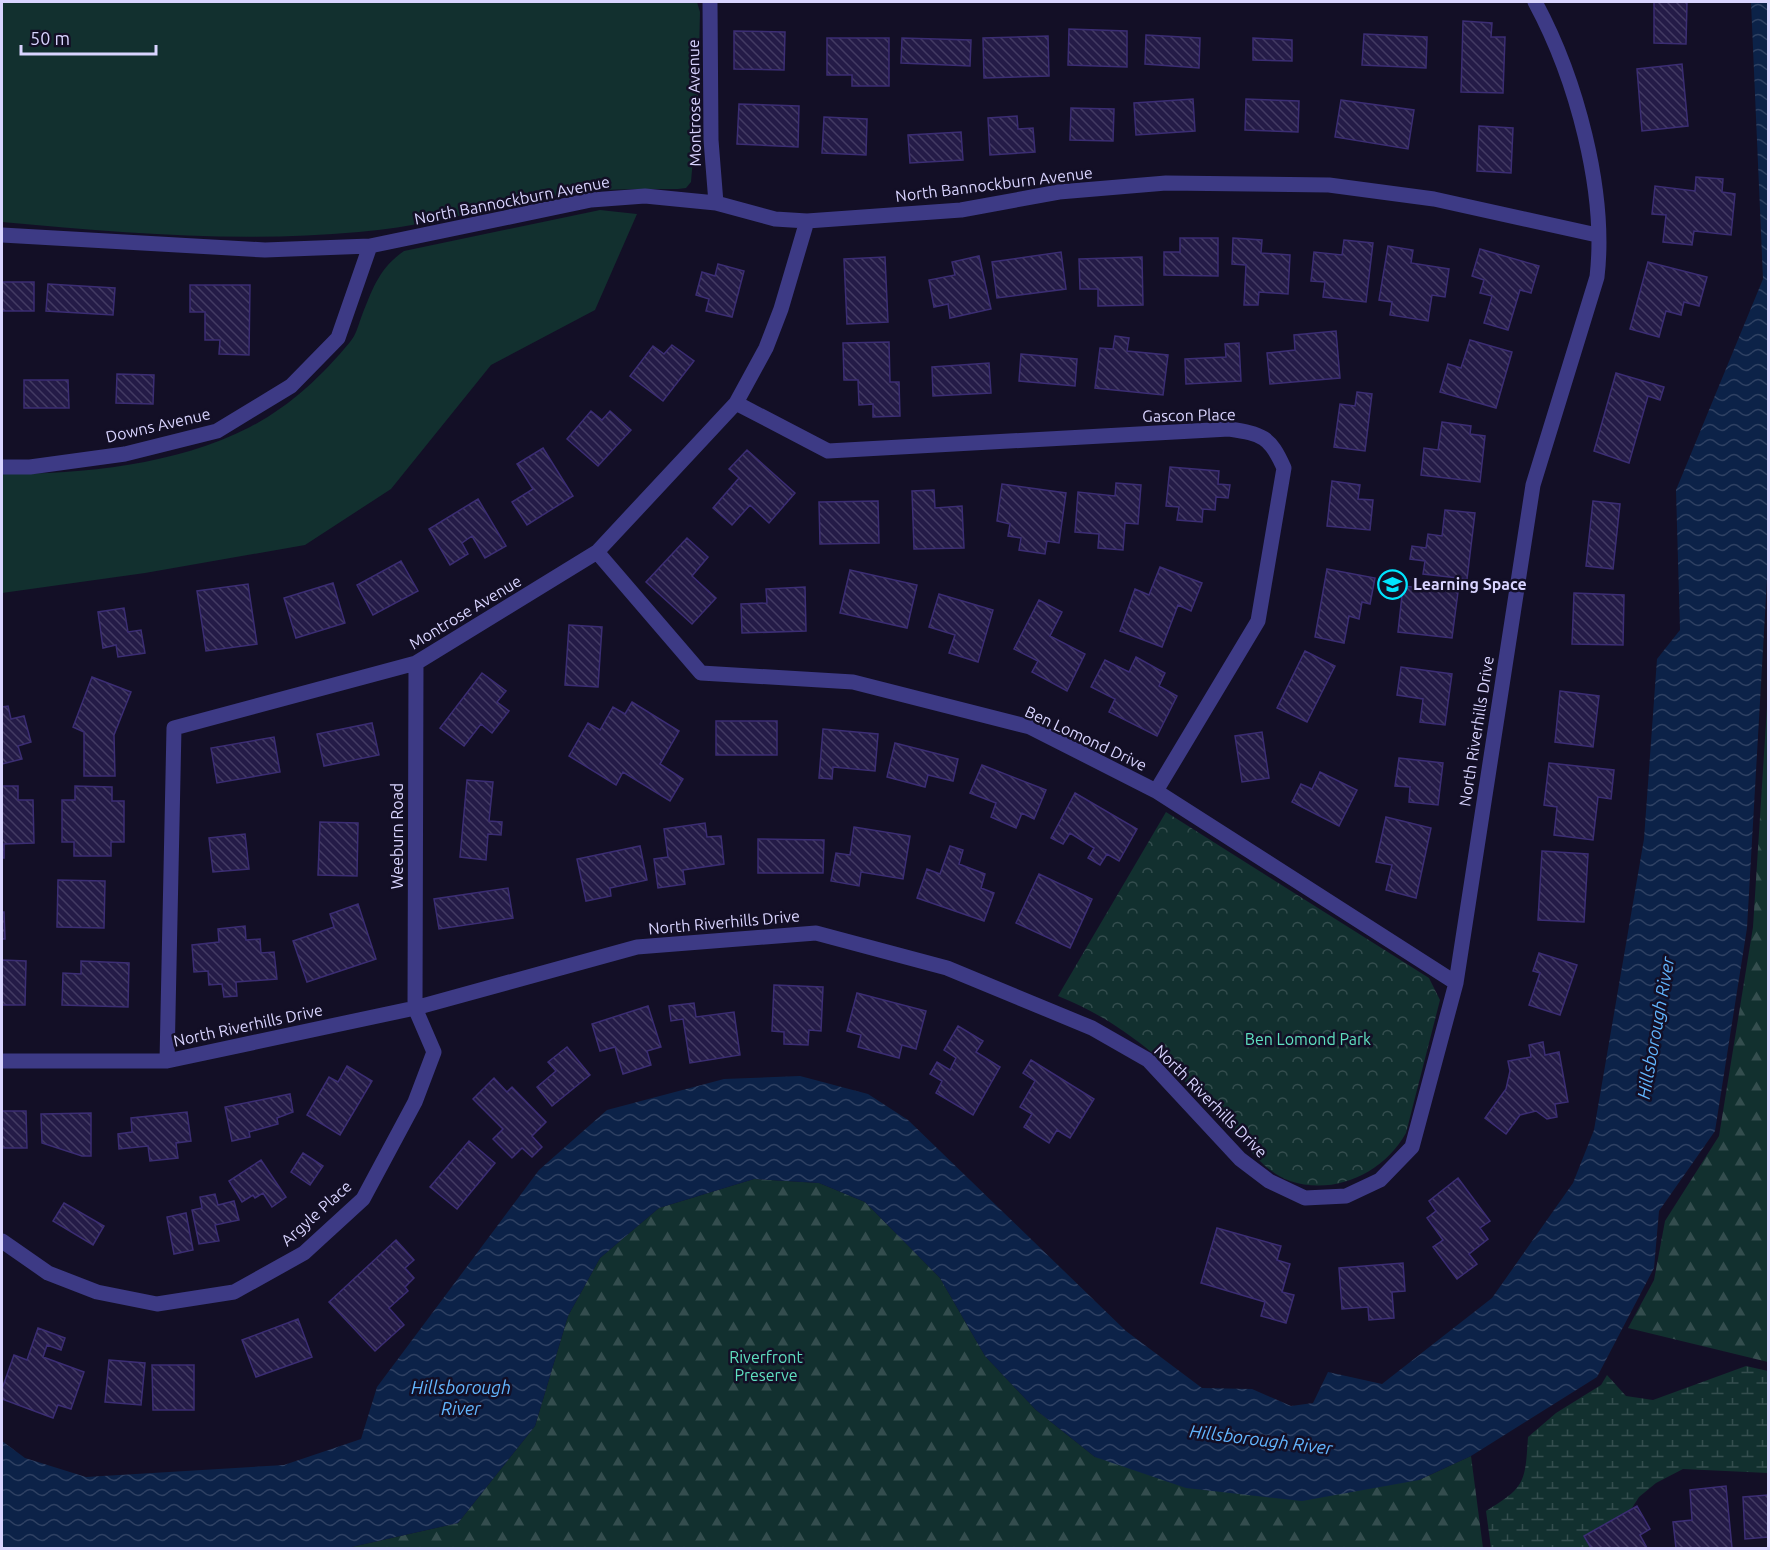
<svg xmlns="http://www.w3.org/2000/svg" width="1770" height="1550" font-family="Ubuntu,sans-serif">
<defs>
<pattern id="forest-firs" width="22" height="20" patternUnits="userSpaceOnUse" patternTransform="scale(1.5)"><rect width="22" height="20" fill="#12302f"/><path d="M5 1l3.5 6h-7zM16 11l3.5 6h-7z" fill="#344d4e"/></pattern>
<pattern id="wetland-marsh" width="20" height="14" patternUnits="userSpaceOnUse" patternTransform="scale(1.5)"><rect width="20" height="14" fill="#12302f"/><path d="M1 5h8M5 5V1M11 12h8M15 12V8" fill="none" stroke="#344d4e"/></pattern>
<pattern id="park-crowns" width="20" height="18" patternUnits="userSpaceOnUse" patternTransform="scale(1.5)"><rect width="20" height="18" fill="#12302f"/><path d="M2 6a3 3 0 1 1 6 0M12 15a3 3 0 1 1 6 0" fill="none" stroke="#344d4e"/></pattern>
<pattern id="water-waves" width="16" height="10" patternUnits="userSpaceOnUse" patternTransform="scale(1.5)"><rect width="16" height="10" fill="#0c2248"/><path d="M0 5q4-4 8 0t8 0" fill="none" stroke="#2f4163"/></pattern>
<pattern id="building-back-hatch" width="6" height="6" patternUnits="userSpaceOnUse" patternTransform="scale(1.5)"><rect width="6" height="6" fill="#241b47"/><path d="M-1 5l2 2M0 0l6 6M5-1l2 2" fill="none" stroke="#433b63"/></pattern>
</defs>
<rect width="100%" height="100%" fill="#130f26"/>
<path fill="#12302f" d="M2,2h695l3,10 -2,88 -7,82 -5,6 -8,1c-40,0 -79,-1 -118,6 -67,12 -132,31 -201,37 -120,11 -238,1 -357,-10z
M600,210l37,4 -42,96 -104,55 -100,124 -86,56 -160,28 -143,20v-119c81,0 174,-9 248,-47 39,-20 72,-51 100,-85 6,-7 8,-16 11,-24 11,-28 18,-50 43,-67z"/>
<path fill="url(#forest-firs)" d="M1768,691v671l-140,-34 26,-48 11,-59 54,-85 34,-209z
M754,1179l65,4 46,19 75,76 45,78 51,54 59,47 324,23 52,-24 12,92h-1136l111,-25 77,-97 33,-110 32,-58 59,-50z"/>
<path fill="url(#wetland-marsh)" d="M1746,1366l22,5v102l-85,-4 -27,14 -17,14 -23,36 -30,15h-95l-5,-37c40,-24 39,-29 42,-74l28,-24 45,-28 6,-10 19,21 27,4z"/>
<path fill="url(#park-crowns)" d="M1166,812l263,166 11,22 -34,133c-22,40 -72,63 -116,48 -30,-10 -51,-47 -73,-68 -48,-48 -95,-92 -159,-117z"/>
<path fill="url(#water-waves)" d="M1751,2h17v560l-21,366 -32,203 -56,80 -5,57 -57,109 -126,79 -52,24 -117,21 -116,-13 -91,-31 -59,-47 -51,-54 -45,-78 -75,-76 -46,-19 -65,-4 -95,29 -59,50 -32,58 -33,110 -77,97 -111,25h-345v-107l23,17 61,19 198,-12 77,-26 16,-52 162,-217 68,-60 117,-31 76,-3 68,18 40,26 218,211 76,57 50,1 39,17 22,-3 15,-31 54,12 110,-86 81,-115 21,-53 50,-291 13,-180 23,-29 -4,-140 87,-211z"/>
<path fill="url(#building-back-hatch)" stroke="#3b2d73" stroke-width="1.5" d="M1654,2h33l-1,42 -32,-1z
M1463,21l29,2 -1,14h14l-2,56 -42,-1z
M1069,29l58,2v36l-59,-2z
M734,31l51,1 -1,38 -50,-1z
M1364,34l63,3 -1,31 -64,-3z
M1146,35l54,3 -1,30 -54,-4z
M1048,36l1,40 -65,2 -1,-40z
M827,38h62v48h-37v-11h-25z
M902,38l69,2 -1,26 -69,-3z
M1253,38l39,2v21l-39,-1z
M1682,64l6,62 -46,5 -5,-62z
M1193,99l2,32 -59,4 -2,-32z
M1246,99l53,2 -1,31 -53,-2z
M1341,100l73,10 -6,39 -73,-12z
M739,104l60,2 -1,41 -61,-3z
M1071,108l43,1 -1,32 -43,-1z
M1017,116l1,13 15,-1 2,24 -45,3 -2,-37z
M824,117l43,2 -1,36 -44,-2z
M1479,126l34,2 -2,45 -34,-2z
M961,132l2,28 -53,3 -2,-28z
M1696,177l27,2 -1,13 13,2 -4,41 -37,-4 -2,14 -29,-3 3,-27 -14,-1 3,-28 40,5z
M1180,238h38v38l-54,-1v-23h16z
M1233,238l29,2 -1,13 29,2 -2,39 -29,-2 -1,13h-14l2,-40 -14,-1z
M1344,240l29,3 -7,59 -43,-5 2,-15 -14,-1 3,-29 28,3z
M1388,246l25,4 -2,13 38,6 -4,28 -13,-2 -4,26 -38,-6 2,-13 -13,-2z
M1480,249l59,17 -8,27 -11,-3 -12,40 -24,-7 8,-27 -12,-3 4,-13 -12,-4z
M1061,252l5,37 -69,9 -5,-36z
M979,256l12,53 -41,9 -2,-14 -14,3 -5,-27 26,-5 -3,-13z
M885,257l3,65 -41,2 -3,-65z
M1142,257l1,48 -45,1v-17h-18l-1,-30z
M1648,262l59,15 -8,29 -15,-4 -3,13 -15,-4 -7,26 -29,-8z
M718,264l26,7 -12,46 -26,-6 3,-12 -13,-4 6,-23 13,4z
M2,282h32v29h-32z
M48,284l67,4 -2,27 -67,-4z
M190,285h60l-1,70 -30,-1 1,-14h-15v-28h-15z
M1336,331l4,47 -70,6 -3,-31 28,-3 -1,-15z
M1115,336l14,2 -2,13 41,4 -5,40 -68,-7 5,-40 13,1z
M1470,340l42,12 -16,56 -56,-16 8,-28 13,4z
M889,342l1,40h9l1,34 -27,1v-13l-14,1 -1,-25h-14l-1,-37z
M1239,343l2,38 -55,3 -1,-25 41,-2 -1,-13z
M672,345l22,16 -31,40 -33,-25 23,-30 11,8z
M1021,354l56,5 -2,27 -56,-5z
M989,363l2,30 -58,3 -1,-29z
M1616,373l48,14 -4,13 -12,-4 -19,67 -35,-12z
M117,374l37,1 -1,29 -37,-1z
M24,380h44l1,28h-45z
M1357,392l15,2 -7,57 -31,-4 6,-43 15,2z
M591,411l11,9 8,-9 21,19 -33,36 -31,-27z
M1442,422l29,4 -1,8 15,2 -5,46 -59,-7 3,-27 14,2z
M543,448l30,48 -46,29 -15,-23 21,-13 -16,-25z
M747,450l48,43 -26,30 -19,-18 -18,20 -19,-17 26,-30 -10,-9z
M1170,467l49,4 -1,13 12,1 -2,13 -12,-1 -1,13 -12,-1 -1,13 -25,-2 2,-13 -13,-1z
M1332,481l28,4 -2,14 15,1 -3,30 -43,-4z
M1116,483l25,2 -3,39 -13,-1 -2,27 -25,-2 1,-14 -24,-2 3,-40 37,4z
M1002,484l64,9 -7,50 -12,-2 -2,13 -26,-4 2,-12 -13,-2 2,-12 -13,-3z
M934,490l1,18 27,-2 2,42 -50,1 -2,-58z
M478,499l28,47 -21,12 -13,-22 -10,7 6,11 -18,11 -21,-36z
M878,501l1,42 -59,1 -1,-42z
M1593,501l27,3 -7,65 -27,-3z
M1445,510l30,3 -8,66 -44,-5 2,-13 -15,-2 2,-13 14,2 2,-14 14,2z
M687,538l21,19 -16,19 24,22 -24,26 -46,-42z
M401,561l17,30 -45,24 -16,-30z
M1160,567l42,16 -11,28 -13,-6 -16,42 -42,-16 15,-42 14,6z
M1327,569l48,9 -5,26 -8,-2 -3,17 -10,-3 -5,27 -29,-6z
M850,570l67,15 -10,43 -67,-15z
M333,583l12,40 -49,15 -12,-40z
M248,584l9,60 -51,7 -9,-60z
M1403,586l55,6 -6,46 -54,-6z
M805,587l1,44 -64,2 -1,-29 26,-1 -1,-14z
M1574,593l50,2 -1,50 -51,-1z
M939,594l54,16 -15,52 -29,-9 6,-18 -26,-8z
M1039,600l23,12 -12,24 35,18 -18,37 -35,-19 6,-11 -24,-12z
M124,608l4,24 13,-2 4,23 -27,4 -2,-12 -13,3 -5,-36z
M569,625l33,2 -4,60 -33,-2z
M1305,651l30,15 -28,56 -30,-14z
M1136,657l29,16 -6,13 18,10 -20,40 -48,-24 6,-13 -24,-12 14,-27 24,12z
M1401,667l51,7 -7,51 -25,-3 3,-23 -26,-4z
M482,673l24,18 -9,11 12,9 -17,22 -11,-9 -17,22 -24,-18z
M92,677l39,15 -17,43 1,41h-31v-44l-11,-5z
M1560,691l39,5 -6,51 -38,-5z
M632,702l47,29 -19,33 23,15 -13,22 -47,-29 -7,13 -47,-29 19,-33 12,7 13,-23 12,7z
M8,706l3,13 13,-3 7,26 -13,4 4,13 -20,5v-57z
M716,721h61v34h-61z
M372,723l7,32 -55,11 -7,-32z
M823,729l55,5 -3,37 -42,-4 -1,12 -13,-1z
M1262,732l7,46 -27,4 -7,-46z
M274,737l6,35 -63,11 -6,-35z
M895,743l63,16 -5,22 -25,-6 -3,12 -38,-10z
M1399,758l44,5 -5,42 -29,-3 1,-15 -15,-1z
M1549,763l65,7 -3,29 -13,-2 -5,43 -39,-5 3,-28 -13,-2z
M982,765l64,25 -12,29 -12,-6 -6,15 -25,-11 5,-14 -26,-10z
M1320,772l37,18 -18,36 -47,-24 9,-18 11,5z
M467,780l26,2 -4,39 13,1 -1,13 -13,-1 -2,26 -26,-3z
M2,786h16v14h15l1,43 -30,1v14h-2z
M75,786l37,1v14h12v41h-13v14h-37v-14h-12v-42h13z
M1075,793l62,36 -18,32 -12,-7 -7,11 -12,-7 6,-10 -24,-15 -7,11 -12,-6z
M1386,817l45,11 -15,70 -30,-8 6,-25 -16,-3z
M320,822l38,1 -1,53 -39,-1z
M705,823l2,14 14,-1 3,28 -41,6 2,14 -27,4 -4,-29 14,-2 -4,-28z
M854,827l56,9 -7,43 -42,-7 -2,14 -28,-5 5,-28 14,2z
M245,834l4,35 -36,3 -4,-34z
M758,839l66,1 -1,33h-65z
M640,846l7,34 -37,8 1,8 -25,5 -9,-42z
M950,846l13,4 -4,14 26,10 -4,14 13,5 -10,28 -67,-23 10,-29 13,5z
M1542,851l46,3 -4,68 -46,-2z
M1039,874l53,25 -22,49 -54,-25z
M58,880l47,1 -1,47 -47,-1z
M508,888l5,30 -74,11 -5,-30z
M358,904l18,55 -69,23 -14,-41 41,-14 -4,-13z
M2,912h2l1,27h-3z
M245,926l1,14 14,-1 1,14 13,-1 3,27 -41,3 1,14 -13,1 -2,-13 -13,1 -1,-14 -14,1 -2,-27 27,-3 -1,-13z
M1539,953l38,12 -17,50 -31,-10 11,-32 -7,-2z
M2,960l24,1 -1,44h-23z
M81,961l48,2 -1,44 -66,-2 1,-32 18,1z
M774,985l49,2 -2,44 -12,-1 -1,15 -24,-1v-12l-12,-1z
M857,993l69,18 -10,38 -14,-4 -3,13 -41,-11 3,-12 -14,-4z
M694,1003l2,14 38,-5 6,43 -50,8 -7,-44 -12,2 -2,-15z
M648,1006l13,41 -14,4 4,14 -28,9 -8,-27 -15,4 -8,-27z
M958,1026l25,15 -7,11 24,15 -27,48 -37,-22 6,-12 -12,-7 7,-12 13,8 6,-12 -12,-8z
M1543,1042l2,13 14,-3 9,50 -13,2 2,13 -10,2 -11,-8 -16,4 -14,19 -21,-16 21,-29 4,-18 -2,-10 23,-4 -2,-12z
M567,1047l23,28 -38,31 -15,-19 19,-16 -8,-9z
M1031,1060l63,39 -24,39 -13,-8 -8,13 -25,-16 8,-13 -12,-7 15,-26 -12,-8z
M347,1066l25,15 -32,54 -33,-20 22,-38 9,5z
M494,1078l13,14 5,-5 34,35 -14,14 10,11 -10,10 -10,-9 -10,10 -19,-19 10,-10 -30,-30z
M290,1094l3,18 -16,6 1,6 -29,8 1,5 -18,4 -7,-34z
M2,1111h24l1,37h-25z
M187,1112l4,29 -15,2 2,15 -28,3 -2,-15 -29,3 -1,-15 14,-2 -1,-14z
M91,1113v43h-9l-40,-13 -1,-29z
M469,1141l26,22 -38,46 -27,-22z
M303,1153l20,13 -13,19 -19,-13z
M261,1160l25,37 -14,10 -9,-14 -8,5 -2,-3 -11,7 -13,-21z
M1458,1178l32,43 -10,7 8,11 -19,15 8,10 -20,15 -24,-32 10,-7 -16,-22 9,-7 -7,-10z
M215,1194l3,11 16,-4 5,19 -24,5 4,16 -20,3 -7,-34 10,-2 -2,-11z
M64,1203l40,23 -11,19 -40,-24z
M186,1213l7,37 -19,4 -7,-37z
M1217,1228l64,18 -4,14 13,4 -8,28 12,3 -8,28 -25,-7 4,-14 -64,-19z
M396,1240l18,20 -9,8 9,10 -9,9 3,4 -19,17 15,17 -29,26 -46,-49z
M1403,1263l2,28 -13,1 2,26 -25,2 -1,-13 -26,2 -3,-41z
M298,1319l14,38 -56,20 -14,-37z
M38,1328l27,10 -4,12 -14,-5 -4,12 41,15 -13,37 -13,-4 -5,13 -51,-19v-10l12,-34 13,5z
M109,1360l36,3 -4,42 -36,-3z
M152,1365h42v45h-41z
M1726,1486l6,62h-56l-3,-26 19,-2 -2,-30z
M1768,1495v42l-23,2 -2,-42z
M1637,1506l13,23 -10,6 7,13h-56l-7,-12z"/>
<g fill="none" stroke-linecap="round" stroke-linejoin="round">
<path stroke="#3d3a85" stroke-width="15" d="M710,2l1,138 5,63
M2,235l263,15 105,-4 221,-46 54,-4 71,7 59,16 32,2 154,-11 98,-18 107,-9 163,2 105,14 163,36
M736,403l92,48 401,-22c33,5 41,7 55,39l-26,153 -102,170
M2,467h28l95,-13 92,-23 74,-45 47,-48 32,-92
M597,552l104,121 152,9 177,45 126,64 300,192
M2,1061h165l248,-53 222,-61 179,-14 131,35 145,60 56,32 92,99 29,22 36,17 41,-2 34,-16 32,-33 44,-164 77,-498 64,-208c10,-86 -21,-199 -62,-275
M167,1061l7,-333 242,-65 181,-111 139,-149 30,-55 15,-39 26,-88
M2,1241l46,32 49,19 60,12 77,-12 70,-39 59,-54 52,-97 19,-50 -19,-44 1,-345"/>
</g>
<defs>
<symbol id="school-ring" viewBox="-11 -11 22 22"><circle r="9.5" fill="#130f26" stroke="#00e5ff" stroke-width="1.5"/><path d="M0-5L7-2L0 1L-7-2ZM-4 1L0 2.5L4 1V4Q0 6-4 4Z" fill="#00e5ff"/></symbol>
</defs>
<g fill-rule="evenodd">
<use href="#school-ring" x="1376" y="568" width="33" height="33"/>
</g>
<g text-anchor="middle" stroke-width="5" stroke-linejoin="round" paint-order="stroke">
<g font-size="16" fill="#d9d4ff" stroke="#130f26">
<text transform="translate(694 103) rotate(-91)" y="6">Montrose Avenue</text>
<text transform="translate(994 184) rotate(-7)" y="6">North Bannockburn Avenue</text>
<text transform="translate(512 200) rotate(-11)" y="6">North Bannockburn Avenue</text>
<text transform="translate(1189 415) rotate(-1)" y="6">Gascon Place</text>
<text transform="translate(158 425) rotate(-13)" y="6">Downs Avenue</text>
<text transform="translate(465 612) rotate(-31)" y="6">Montrose Avenue</text>
<text transform="translate(1476 731) rotate(-81)" y="6">North Riverhills Drive</text>
<text transform="translate(1086 738) rotate(25)" y="6">Ben Lomond Drive</text>
<text transform="translate(397 836) rotate(-90)" y="6">Weeburn Road</text>
<text transform="translate(724 922) rotate(-5)" y="6">North Riverhills Drive</text>
<text transform="translate(248 1025) rotate(-12)" y="6">North Riverhills Drive</text>
<text transform="translate(1211 1101) rotate(45)" y="6">North Riverhills Drive</text>
<text transform="translate(316 1213) rotate(-42)" y="6">Argyle Place</text>
</g>
<g font-size="16" font-weight="bold" fill="#d9d4ff" stroke="#130f26" text-anchor="start">
<text x="1413" y="590">Learning Space</text>
</g>
<g font-size="16" fill="#5fe0c0" stroke="#130f26">
<text x="1308" y="1045">Ben Lomond Park</text>
<text x="766" y="1363">Riverfront<tspan x="766" dy="18">Preserve</tspan></text>
</g>
<g font-size="18" font-style="italic" fill="#62b6ff" stroke="#130f26">
<text transform="translate(1656 1028) rotate(-80)" y="6">Hillsborough River</text>
<text x="461" y="1394">Hillsborough<tspan x="461" dy="21">River</tspan></text>
<text transform="translate(1261 1440) rotate(7)" y="6">Hillsborough River</text>
</g>
</g>
<rect width="1770" height="1550" fill="none" stroke="#d9d4ff" stroke-width="6"/>
<path d="M21 45v9h135v-9" fill="none" stroke="#d9d4ff" stroke-width="3"/>
<text x="30" y="45" font-size="18" fill="#d9d4ff" stroke="#130f26" stroke-width="4.5" paint-order="stroke">50 m</text>
</svg>
